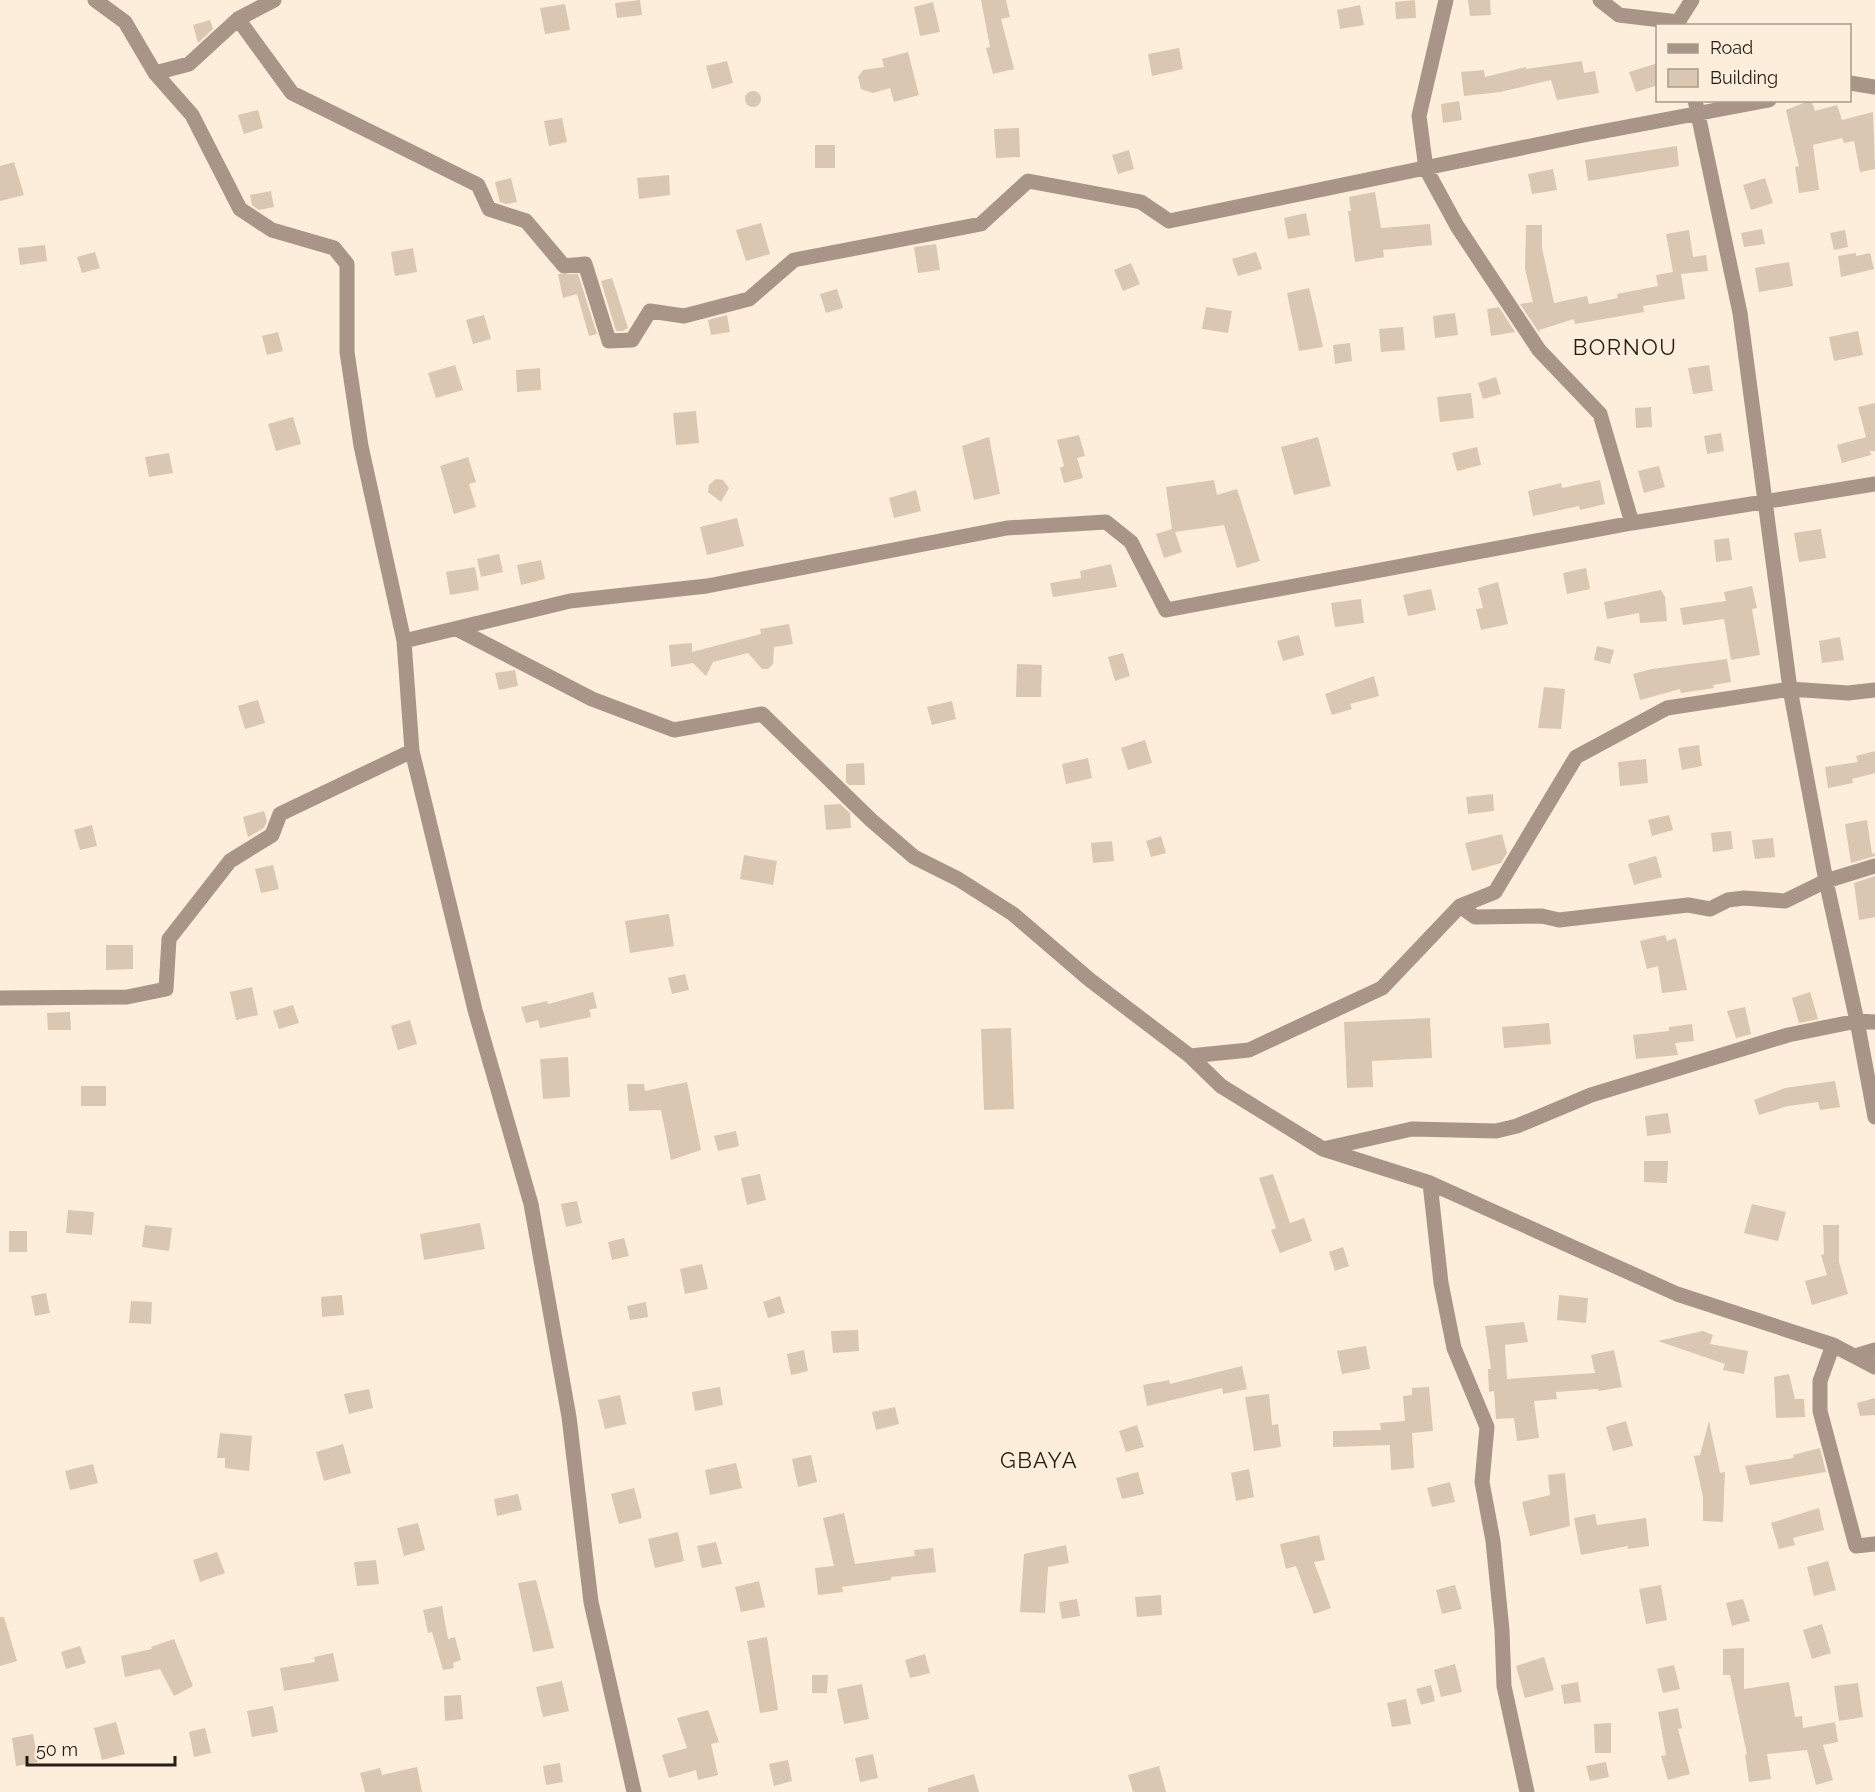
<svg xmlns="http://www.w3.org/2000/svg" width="1875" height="1792" font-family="Raleway,sans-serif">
<rect width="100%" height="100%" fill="#fdeddb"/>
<path fill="#dac7b1" d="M640,0l2,15 -25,3 -2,-15z
M981,0h25l4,17 -9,2 13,50 -21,5 -7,-26 4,-1z
M1415,0l1,18 -20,1 -1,-17z
M1468,0h22l1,15 -21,1z
M933,2l7,30 -20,4 -6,-29z
M565,4l5,26 -25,4 -5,-26z
M1360,5l4,20 -24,4 -3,-19z
M210,20l3,9 -15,14 -5,-18z
M1179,48l4,21 -31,7 -4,-22z
M908,52l11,43 -25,7 -4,-14 -17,5 -12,-4 -3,-12 5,-7 21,-3 -2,-8z
M727,61l6,22 -21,6 -6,-23z
M1582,61l2,12 -6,1 17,-3 4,22 -42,7 -6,-20 -51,12 -36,4 -3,-24 23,-2 1,7 41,-10v2z
M1658,63v22l-22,7 -7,-20z
M745 99a8 8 0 1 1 16 0a8 8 0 1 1-16 0Z
M1811,100l4,11 22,-6 5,15 31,-8 2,57 -15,3 -6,-31 -10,2 -2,-5 -29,7 6,45 -20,3 -4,-26 4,-1 -13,-56z
M1459,101l3,19 -19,3 -2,-19z
M258,110l5,18 -19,6 -6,-19z
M562,118l5,24 -18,4 -5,-25z
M1019,128l1,29 -24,1 -2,-29z
M815,145h20v23h-20z
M1677,146l2,20 -91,15 -3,-21z
M1129,150l5,19 -16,5 -6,-19z
M14,162l10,33 -24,6v-35z
M1553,169l4,21 -25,4 -4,-20z
M669,175l1,20 -31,4 -2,-21z
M511,178l6,24 -11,2 -6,-2 -5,-20z
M1765,178l8,25 -22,7 -8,-25z
M271,191l3,16 -15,3 -7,-5 -2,-10z
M1375,192l6,36 49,-4 2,21 -49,5 1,7 -29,5 -7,-51h3l-2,-14z
M1306,213l4,22 -22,4 -4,-21z
M761,223l9,31 -24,7 -10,-31z
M1526,225h16v23l12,55 33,-7 2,8 29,-6 -1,-4 41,-8 -2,-11 17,-3 -7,-38 23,-4 4,27 13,-2 2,16 -27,3 4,25 -42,7 1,6 -69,12 -1,-5 -35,11 1,4 -20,-30 13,-2 -8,-33z
M1762,229l3,15 -21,3 -3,-14z
M1845,230l3,17 -14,3 -4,-17z
M936,244l4,26 -22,3 -4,-26z
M45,245l2,16 -27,4 -2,-17z
M413,248l4,24 -22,4 -4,-24z
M95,252l5,16 -18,5 -5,-16z
M1256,252l6,17 -24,7 -6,-17z
M1856,253v3l14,-3 4,16 -33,8 -3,-21z
M1789,262l4,24 -34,6 -4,-24z
M1131,263l9,21 -17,7 -9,-21z
M558,274h20l19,60 -8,2 -12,-42 -14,4z
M612,278l16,50 -5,3h-7l-15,-50z
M1309,288l14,59 -24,4 -12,-58z
M837,289l6,19 -17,5 -6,-19z
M1206,307l26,4 -4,22 -26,-4z
M1499,307l16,25 -24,4 -4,-27z
M1455,313l3,22 -23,3 -2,-22z
M484,315l7,24 -18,5 -7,-24z
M727,315l3,17 -19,3 -3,-15z
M1403,327l2,23 -24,2 -2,-23z
M1858,331l5,24 -29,6 -5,-24z
M278,332l5,19 -16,4 -5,-19z
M1350,343l2,18 -17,3 -2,-19z
M455,365l8,25 -27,8 -8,-25z
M1709,365l4,26 -20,3 -5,-26z
M540,368l1,22 -24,2 -1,-22z
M1496,377l5,17 -18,5 -5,-16z
M1471,393l3,25 -34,4 -3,-25z
M1875,403v48h-5l1,4 -29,8 -5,-18 29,-8 -8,-30z
M1651,407l1,20 -16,1 -1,-20z
M696,411l3,32 -23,2 -3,-32z
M293,417l8,27 -25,7 -8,-27z
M1721,433l3,18 -17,3 -3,-18z
M1079,435l6,21 -8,2 6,20 -19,5 -4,-15 4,-2 -7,-26z
M989,437l11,57 -26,6 -12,-54z
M1318,437l13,49 -37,9 -13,-48z
M1477,447l4,18 -24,6 -5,-18z
M169,453l4,20 -24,4 -4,-20z
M468,457l8,25 -7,2 7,23 -22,7 -14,-48z
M1659,466l6,21 -21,6 -6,-22z
M716,479l7,1 6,8 -8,14 -13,-10 1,-7z
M1214,480l3,15 20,-6 23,72 -23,7 -13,-43 -49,7 7,20 -18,6 -8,-24 16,-5 -6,-42z
M1600,480l5,24 -25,6 -1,-4 -46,10 -5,-25 33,-8 1,5z
M916,490l5,21 -27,7 -5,-20z
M737,518l7,28 -37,9 -7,-28z
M1821,529l5,29 -27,4 -5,-29z
M1729,538l3,22 -16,2 -2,-22z
M499,554l4,18 -22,5 -4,-18z
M541,560l4,19 -24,6 -4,-20z
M1111,564l6,23 -64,10 -3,-14 31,-5 -1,-7z
M475,567l4,23 -29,5 -4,-23z
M1586,568l4,21 -23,5 -4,-21z
M1498,582l10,42 -27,6 -5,-21 7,-1 -5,-20z
M1752,586l5,22 -5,1 8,46 -29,5 -7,-41 -41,6 -3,-17 46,-7 -2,-9z
M1431,589l5,21 -28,6 -5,-21z
M1661,590l4,7 2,24 -27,2 -1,-10 -32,6 -3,-17z
M1361,599l3,24 -29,4 -4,-24z
M789,624l4,20 -19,3 -1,17 -5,5h-6l-14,-16 -35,9 -7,14 -13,-13 -22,4 -2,-22 23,-2v9l69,-18 -1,-5z
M1299,635l5,20 -21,6 -6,-20z
M1840,637l4,23 -22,3 -3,-22z
M1597,646l17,4 -4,14 -16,-4z
M1123,653l7,23 -15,5 -7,-24z
M1727,659l4,23 -18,3 1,3 -33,5 -1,-4 -40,11 -7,-26 19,-5z
M1017,664l25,1 -1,32h-25z
M515,670l3,16 -19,4 -4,-17z
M1374,676l5,20 -29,8 2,5 -20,6 -7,-21z
M1544,687l21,2 -4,40 -23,-1z
M258,700l7,23 -20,6 -7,-23z
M952,701l4,18 -24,6 -5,-18z
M1145,740l7,23 -24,7 -7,-22z
M1699,745l3,21 -20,4 -4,-22z
M1875,751v22l-23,6 1,4 -25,5 -3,-21 33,-5 -2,-6z
M1088,758l4,20 -26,6 -4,-20z
M1646,759l2,24 -28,3 -2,-24z
M864,763l1,22h-16l-3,-3v-18z
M1493,794l1,17 -26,3 -2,-17z
M840,804l10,9 1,15 -25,2 -2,-25z
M264,811l3,10 -3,7 -16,9 -5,-20z
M1669,815l4,15 -21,6 -4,-16z
M1867,820l5,34 3,-1v3l-24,7 -6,-39z
M92,825l5,21 -17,4 -6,-20z
M1731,831l2,18 -20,3 -2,-19z
M1502,834l5,19 -6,10 -29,8 -7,-28z
M1161,836l5,17 -15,4 -5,-16z
M1773,838l2,19 -20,2 -3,-19z
M1112,841l2,20 -21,2 -2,-20z
M744,855l33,6 -4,24 -33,-6z
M1656,856l6,21 -28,8 -6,-21z
M273,865l6,24 -18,4 -6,-24z
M1875,876v41l-16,3 -5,-37z
M669,914l5,32 -44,7 -5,-32z
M1665,935l2,6 9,-3 11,52 -25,3 -4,-27 -11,3 -7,-28z
M106,945h27v24l-27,1z
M685,974l4,16 -17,4 -4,-16z
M252,987l6,28 -22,5 -6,-28z
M593,992l4,16 -8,2 2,7 -51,11 -2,-8 -12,3 -5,-16 26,-6 1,3z
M1810,992l8,27 -19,4 -7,-25z
M293,1005l6,18 -20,6 -6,-18z
M1745,1007l6,27 -15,4 -9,-27z
M70,1012l1,18h-23l-1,-17z
M1430,1018l2,40 -60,3 1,26 -26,1 -3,-66z
M410,1020l7,24 -19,6 -7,-24z
M1549,1023l2,21 -47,4 -2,-21z
M1692,1024l2,17 -19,2 3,12 -42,4 -3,-24 36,-4v-4z
M1011,1028l3,81 -30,1 -3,-81z
M568,1057l2,40 -27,2 -3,-40z
M1835,1081l5,26 -20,3 -2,-8 -30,4 -29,9 -5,-15 31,-12z
M687,1082l14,68 -30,10 -10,-50 -32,1 -2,-27h17l1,7z
M81,1086h25v20h-25z
M1668,1113l3,20 -24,3 -2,-20z
M736,1131l3,15 -21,5 -4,-15z
M1644,1161h24l-1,22 -23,-1z
M760,1174l6,26 -19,5 -6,-27z
M1273,1174l17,49 14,-5 8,23 -32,12 -9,-23 5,-2 -17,-50z
M577,1201l5,22 -16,4 -5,-23z
M1752,1204l34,8 -8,29 -34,-8z
M68,1210l26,2 -2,23 -26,-2z
M480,1223l5,26 -61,11 -4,-26z
M145,1225l27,3 -3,23 -27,-4z
M1823,1225h16v37l9,32 -36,11 -7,-24 22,-6 -6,-20 3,-1z
M9,1231h18v21h-18z
M624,1238l5,18 -17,4 -4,-18z
M1343,1247l6,19 -14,5 -6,-19z
M702,1264l6,25 -23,5 -5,-25z
M46,1293l4,20 -15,3 -4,-20z
M342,1295l2,20 -22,2 -1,-20z
M1559,1295l29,3 -2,25 -29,-3z
M780,1296l5,17 -17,5 -5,-16z
M131,1301l21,1 -1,22 -22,-1z
M646,1302l2,15 -18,3 -3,-14z
M1524,1322l4,20 -23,3 2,34 88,-6 -4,-18 23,-5 8,37 -23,4 -1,-2 -42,3 1,7 -23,2 5,37 -22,3 -3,-23 -18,1 -2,-28 -5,1 -1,-23h3l-6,-43z
M858,1330l1,21 -26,2 -2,-22z
M1703,1331l10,4 -3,9 38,7 -4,23 -21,-4 2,-6 -67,-23z
M1366,1346l4,23 -28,5 -5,-23z
M804,1350l4,21 -17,4 -4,-21z
M1242,1366l5,23 -24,5 -1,-6 -75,18 -4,-21 26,-5 1,4z
M1789,1374l6,25h9l1,18 -29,1 -2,-41z
M720,1387l3,18 -28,6 -3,-19z
M1429,1387l4,44 -21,2 2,35 -23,2 -1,-25 -57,2v-16l48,-1 -1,-7 25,-2 -2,-25 9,-1v-7z
M369,1389l4,19 -24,6 -5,-20z
M1269,1394l3,31 6,-1 3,23 -27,4 -9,-54z
M620,1395l6,29 -21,5 -7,-29z
M1875,1398v17l-15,1 -3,-13z
M895,1407l4,17 -23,6 -4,-18z
M1626,1421l7,25 -20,5 -7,-24z
M1709,1421l11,52 5,-1 -2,50 -20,-1v-24l-9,-41 6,-1z
M1137,1425l7,22 -18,5 -7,-21z
M220,1433l32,3 -3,35 -24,-3v-10h-8z
M343,1444l8,29 -27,8 -8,-29z
M1820,1448l6,24 -76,13 -5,-19 49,-8 -1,-3z
M811,1455l6,27 -19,5 -6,-28z
M736,1463l6,25 -32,7 -5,-25z
M93,1464l5,19 -28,7 -5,-19z
M1249,1469l5,28 -18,4 -5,-28z
M1138,1472l6,22 -22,5 -6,-21z
M1565,1473l5,53 -40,10 -8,-34 28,-7 -2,-20z
M1450,1482l5,20 -23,5 -5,-19z
M634,1488l8,30 -23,6 -8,-30z
M518,1494l4,16 -25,6 -3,-17z
M1819,1508l5,22 -31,8 2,7 -16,4 -8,-26z
M844,1513l11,51 60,-8 -1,-6 19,-2 3,24 -45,5v3l-49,7 1,5 -25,3 -3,-27 19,-2 -11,-48z
M1595,1514l2,11 49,-7 3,28 -21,3v-3l-47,9 -7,-37z
M418,1523l7,27 -21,6 -7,-28z
M678,1532l6,29 -29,7 -7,-29z
M1319,1535l6,25 -11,2 17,46 -17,6 -18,-48 -10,3 -6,-25z
M716,1542l6,22 -20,4 -5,-22z
M1066,1545l3,18 -21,4 -3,46 -25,-1 4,-58z
M217,1552l8,21 -25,9 -7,-22z
M376,1560l3,24 -22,2 -3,-24z
M1828,1561l8,29 -22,6 -7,-29z
M536,1580l18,68 -21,4 -15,-69z
M759,1581l6,26 -24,5 -6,-25z
M1455,1585l7,24 -20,5 -6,-24z
M1661,1585l6,35 -21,4 -7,-35z
M1161,1595l1,20 -25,2 -2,-20z
M1077,1599l3,17 -18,3 -3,-17z
M1743,1599l7,22 -18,5 -6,-23z
M442,1606l6,33 7,-2 6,23 -8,3 1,5 -11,2 -11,-38 -4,1 -5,-23z
M0,1617h4l13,44 -17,5z
M1822,1624l9,29 -19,6 -9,-29z
M767,1637l11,73 -18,3 -13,-72z
M174,1639l19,47 -19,10 -14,-27 -35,8 -4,-21 31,-7 -1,-2z
M80,1646l6,17 -20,6 -5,-17z
M1744,1648v41l45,-7 6,35 7,-1 1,12 32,-6 3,20 -15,3 10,35 -17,5 -9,-35 -40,4 4,25 -22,3 -4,-27 2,-1 -17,-79h-7v-26z
M333,1653l6,28 -55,10 -4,-23 35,-6 -1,-5z
M925,1654l5,19 -20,5 -5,-18z
M1544,1657l10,33 -29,8 -9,-32z
M1455,1664l7,28 -21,5 -7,-27z
M1674,1665l6,24 -17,4 -6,-24z
M812,1675h16l-1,18h-15z
M562,1681l7,30 -26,6 -7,-30z
M1578,1682l3,20 -17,2 -3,-19z
M1858,1683l5,34 -24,4 -5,-35z
M862,1684l7,35 -25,5 -7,-35z
M1431,1685l4,16 -14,4 -5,-16z
M461,1695l2,24 -18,2 -1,-25z
M1406,1699l5,25 -19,3 -5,-24z
M273,1706l5,26 -26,5 -5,-26z
M1678,1708l4,20 -4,1 12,45 -22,6 -7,-24 5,-1 -8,-43z
M708,1710l11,32 -8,2 7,31 -20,5 -2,-10 -27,8 -7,-23 25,-7 -10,-30z
M116,1722l9,32 -23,6 -8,-32z
M1611,1723v30h-16l-1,-29z
M205,1728l6,25 -17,4 -5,-25z
M33,1734l5,28 -22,4 -4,-28z
M873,1754l5,24 -18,4 -5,-24z
M788,1760l4,21 -18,5 -5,-22z
M1606,1762l3,15 -19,4 -4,-15z
M560,1763l3,19 -17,3 -3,-19z
M1159,1766l7,26h-33l-5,-17z
M417,1767l5,25h-57l-5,-19 20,-5 2,7z
M974,1774l5,18h-51v-4z"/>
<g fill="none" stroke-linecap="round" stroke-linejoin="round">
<path stroke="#a89587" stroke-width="15" d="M95,0l30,22 30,51 37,42 48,94 32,21 62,18 13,16v88l14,94 43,195 8,110 63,259 56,194 38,213 22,185 43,190
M1446,0l-27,116 7,53 31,57 82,124 61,64 32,109
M1600,0l19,15 59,7 14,-22
M238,19l54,74 186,92 11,24 37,12 38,45 21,-2 24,77 23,-1 18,-29 34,5 65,-17 45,-39 187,-36 47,-43 113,21 28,19 415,-86 185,-35
M155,73l34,-9 49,-45 36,-19
M1850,83l25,4
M1695,100l45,213 50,376 36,192 31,140 18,96
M457,629l135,70 82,31 88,-16 109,106 43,37 44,22 55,35 77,66 100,76 31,30 102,63 107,34 247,111 156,51 42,22
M404,641l166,-40 137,-15 300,-58 99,-6 25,20 35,68 466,-87 243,-39
M1460,906l15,11 67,-1 17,4 129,-15 22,4 18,-9 16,-2 41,3 41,-20 49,-15
M0,998l127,-1 39,-8 3,-50 61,-78 42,-26 8,-21 132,-63
M1190,1056l59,-6 133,-62 78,-82 35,-14 81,-135 91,-49 123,-19 58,4 27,-3
M1323,1149l89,-20 84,2 21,-5 74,-31 197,-60 69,-14 18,1
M1430,1183l11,100 13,65 33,79 -5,55 11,59 9,89 2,56 23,106
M1833,1345l-13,36v30l36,135 19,-2
M1855,1356l20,-6"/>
</g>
<g text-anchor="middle" stroke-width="6" stroke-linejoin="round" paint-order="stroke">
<g font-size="22" letter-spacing="1.5" fill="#251e16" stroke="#fdeddb">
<text x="1625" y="355">BORNOU</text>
<text x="1039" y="1468">GBAYA</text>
</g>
</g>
<rect x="1656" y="24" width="195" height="78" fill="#fdeddb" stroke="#a79a8c" stroke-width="1.5"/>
<rect x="1668" y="44" width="30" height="9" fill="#a89587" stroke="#a79a8c" stroke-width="1.5"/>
<text x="1710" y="54" font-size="18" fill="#251e16">Road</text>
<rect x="1668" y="69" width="30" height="18" fill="#dac7b1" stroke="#a79a8c" stroke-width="1.5"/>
<text x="1710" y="84" font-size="18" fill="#251e16">Building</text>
<path d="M27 1756v9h148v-9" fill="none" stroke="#251e16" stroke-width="3"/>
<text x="36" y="1756" font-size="18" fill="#251e16" stroke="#fdeddb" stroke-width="4.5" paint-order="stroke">50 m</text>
</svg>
